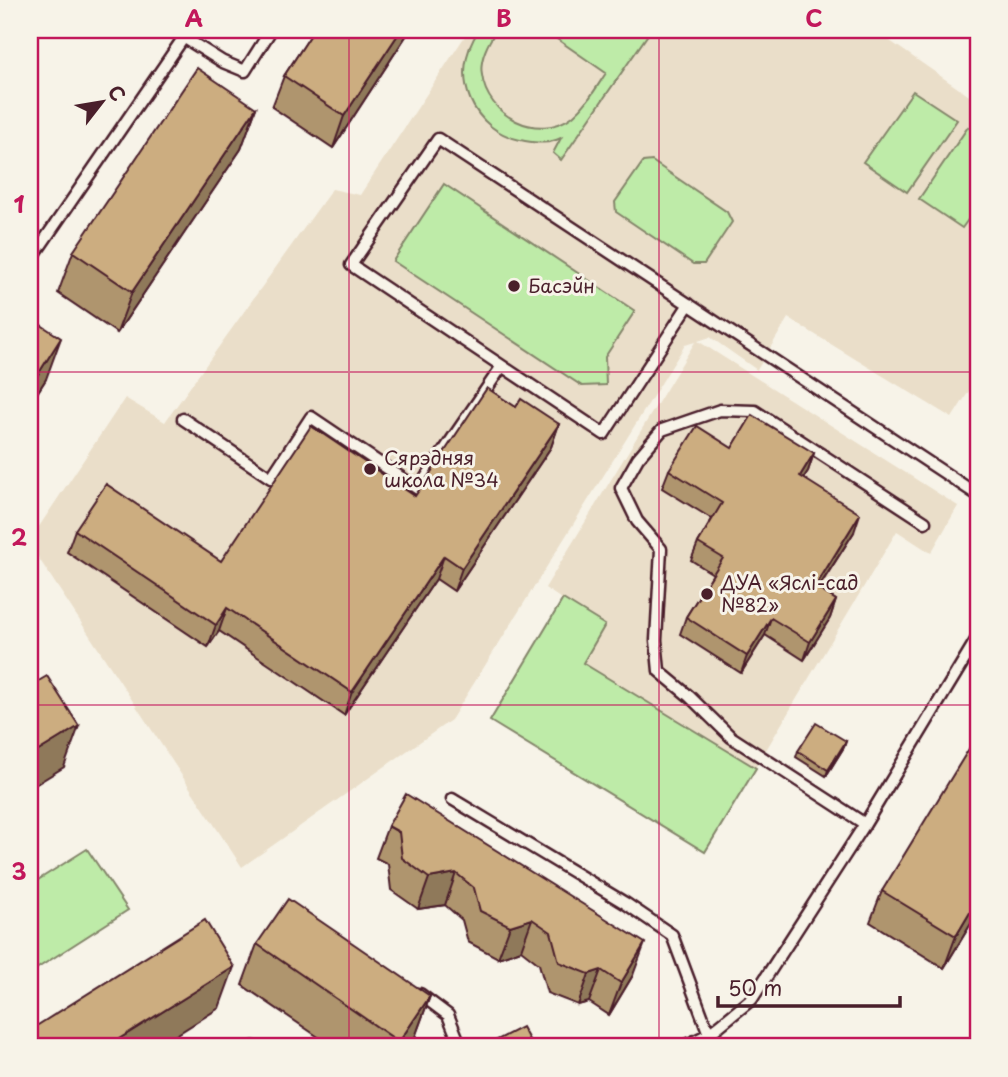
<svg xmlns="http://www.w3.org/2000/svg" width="1008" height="1077" font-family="'Playpen Sans',sans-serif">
<rect width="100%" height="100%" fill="#f7f3e8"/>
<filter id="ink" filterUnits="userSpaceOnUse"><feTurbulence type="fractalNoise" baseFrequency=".0143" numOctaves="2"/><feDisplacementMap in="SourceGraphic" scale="14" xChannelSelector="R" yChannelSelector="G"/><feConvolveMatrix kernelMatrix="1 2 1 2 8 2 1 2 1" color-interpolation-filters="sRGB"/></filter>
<g filter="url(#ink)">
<path fill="#eadec9" d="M469,30h409l-1,2 101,70v275l-26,41 -164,-100 -31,52 -47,-33 -12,4 260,165 -27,47 -34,-22 -192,321 -215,-131 73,-121 -18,-12 150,-246 -10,3 -234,375 -209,147 -212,-322v-5l95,-142 40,24 167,-233 28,6z"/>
<path fill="#beeba8" stroke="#84856a" stroke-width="2" d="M479,30h18c-9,12 -18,30 -15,45 5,41 56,68 91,41 14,-12 23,-28 33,-43l-62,-43h107l-90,130 -8,-7 8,-15c-12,6 -23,5 -36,3 -54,-9 -77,-66 -46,-111z
M913,91l44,29 -50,72 -44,-30z
M968,127l10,7v72l-16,22 -43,-29z
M652,161l75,51 5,10 -28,42h-11l-77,-52 -1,-10 28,-40z
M444,184l191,127 -30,46 1,28 -24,1 -189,-125z
M563,599l42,26 -22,38 173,105 -51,84 -215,-131z
M87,849l41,61 -98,63v-88z"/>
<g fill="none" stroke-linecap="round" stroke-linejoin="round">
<defs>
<path id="service" d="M172,30l51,32 22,9 26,-41
M30,261l154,-224
M502,366l102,68 85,-130
M183,419l88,59 40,-61 107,72 84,-123 -151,-101 87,-126 540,356
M452,799l173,104 47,32 37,99
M865,824l-134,-87 -42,-41 -30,-25 -3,-31 5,-91 -24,-28 -16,-33 17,-30 24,-28 58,-20 35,1 170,111
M420,994l28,21 13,32
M253,1047h1
M683,1047l26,-13 43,-35 113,-175 113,-187"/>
</defs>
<use href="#service" stroke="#4a1f2b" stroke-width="15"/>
<use href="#service" stroke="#f7f3e8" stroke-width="10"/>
</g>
<path fill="#af956e" stroke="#4a1f2b" stroke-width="2" d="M314,30h96l-77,118 -61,-41 12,-31z
M256,108l-15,41 -124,184 -59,-40 15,-41z
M30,323l16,56 -16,25z
M516,407l43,17 -8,23 -97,144 -18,-12 -92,136 -125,-84 -11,16 -141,-95 8,-22 146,31 194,-65z
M732,448l82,5 -6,18 -5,7 51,54 -36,57 18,11 -6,18 -26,42 -39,-25 -24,38 -61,-39 6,-17 27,-43 -22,-14 7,-17 14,-24 -50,-31 7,-18z
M846,741l-2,6 -18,29 -30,-19 2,-6z
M388,826l245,149 -24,40 -20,-13 -11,3 -31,-12 -8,-29 -18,-14 -23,8 -30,-16 -6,-22 -17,-15 -27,4 -27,-19 -3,-26 -12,-6z
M882,891l96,21 -34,56 -74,-46z
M257,944l173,52 -15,41 -7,10h-75l-91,-62z"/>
<path fill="#8f795a" stroke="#4a1f2b" stroke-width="2" d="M401,30h9l-77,118 11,-32z
M256,108l-15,41 -124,184 15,-41z
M61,338l-15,41 -16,25v-12l5,-13z
M559,424l-8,23 -97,144 8,-23z
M814,453l-6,18 -15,23 7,-18z
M860,514l-6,18 -46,72 7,-17z
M444,556l-8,23 -92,136 8,-23z
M836,600l-6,18 -26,42 6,-18z
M227,608l-8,23 -11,16 8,-22z
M771,618l-6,17 -24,38 6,-17z
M79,726l-15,41 -34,21v-32z
M846,741l-2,6 -18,29 2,-6z
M456,873l-11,32 -27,4 11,-31z
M978,899v13l-34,56 12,-32z
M532,919l-11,31 -23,8 12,-32z
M645,943l-12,32 -24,40 12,-32z
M234,967l-15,41 -62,39h-51z
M601,970l-12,32 -11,3 11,-31z
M430,996l-15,41 -7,10h-11l2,-5z"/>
<path fill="#ccad80" stroke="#4a1f2b" stroke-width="2" d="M314,30h87l-57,86 -60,-40z
M197,68l59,40 -124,184 -59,-40z
M32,319l29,19 -26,41 -5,-3v-53z
M487,388l29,19 5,-8 38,25 -97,144 -18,-12 -92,136 -125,-84 -11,17 -141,-95 31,-46 115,77 90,-135 104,70z
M752,415l62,38 -14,23 60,38 -45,73 21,13 -26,42 -39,-24 -24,38 -61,-39 37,-59 -25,-15 24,-40 -53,-33 28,-44 35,22z
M47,676l32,50 -49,30v-70z
M816,723l30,18 -18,29 -30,-19z
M978,734v165l-22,37 -74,-45z
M406,794l239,149 -24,40 -20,-13 -12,4 -30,-12 -8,-30 -19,-13 -22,7 -30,-15 -6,-23 -18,-15 -27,5 -27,-20 -3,-26 -11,-6z
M288,899l142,97 -31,46 -142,-98z
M205,920l29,47 -128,80h-76v-17z
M522,1027l11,20h-34l-4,-6z"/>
</g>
<path fill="none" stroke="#c2185b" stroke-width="2" stroke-opacity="0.55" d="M349,30v1017M659,30v1017M30,372h948M30,705h948"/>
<g fill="#4a1f2b" stroke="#f7f3e8" stroke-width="2.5">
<circle cx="514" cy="286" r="7"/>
<circle cx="370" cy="469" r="7"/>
<circle cx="707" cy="594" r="7"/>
</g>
<g text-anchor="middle" stroke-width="6" stroke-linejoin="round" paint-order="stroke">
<g font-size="19" fill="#4a1f2b" stroke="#f7f3e8" text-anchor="start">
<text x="528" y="293">Басэйн</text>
<text x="384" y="465">Сярэдняя<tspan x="384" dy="22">школа №34</tspan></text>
<text x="721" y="590">ДУА «Яслі-сад<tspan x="721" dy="22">№82»</tspan></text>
</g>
</g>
<rect width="1008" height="1077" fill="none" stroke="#f7f3e8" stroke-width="77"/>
<g transform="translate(102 102) rotate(59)" stroke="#f7f3e8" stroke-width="5" paint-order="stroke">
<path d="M0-5L12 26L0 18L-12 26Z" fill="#4a1f2b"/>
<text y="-10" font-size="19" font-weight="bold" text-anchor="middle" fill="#4a1f2b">С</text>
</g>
<path d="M718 996v10h182v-10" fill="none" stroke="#4a1f2b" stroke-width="3.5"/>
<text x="728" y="996" font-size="21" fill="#4a1f2b" stroke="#f7f3e8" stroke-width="5" paint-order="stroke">50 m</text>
<rect x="38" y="38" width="932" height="1000" fill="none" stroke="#c2185b" stroke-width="2.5"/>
<g font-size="23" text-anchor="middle" font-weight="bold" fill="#c2185b">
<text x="194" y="27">A</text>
<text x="504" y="27">B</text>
<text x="814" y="27">C</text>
<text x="19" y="213">1</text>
<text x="19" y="546">2</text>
<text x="19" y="880">3</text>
</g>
</svg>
